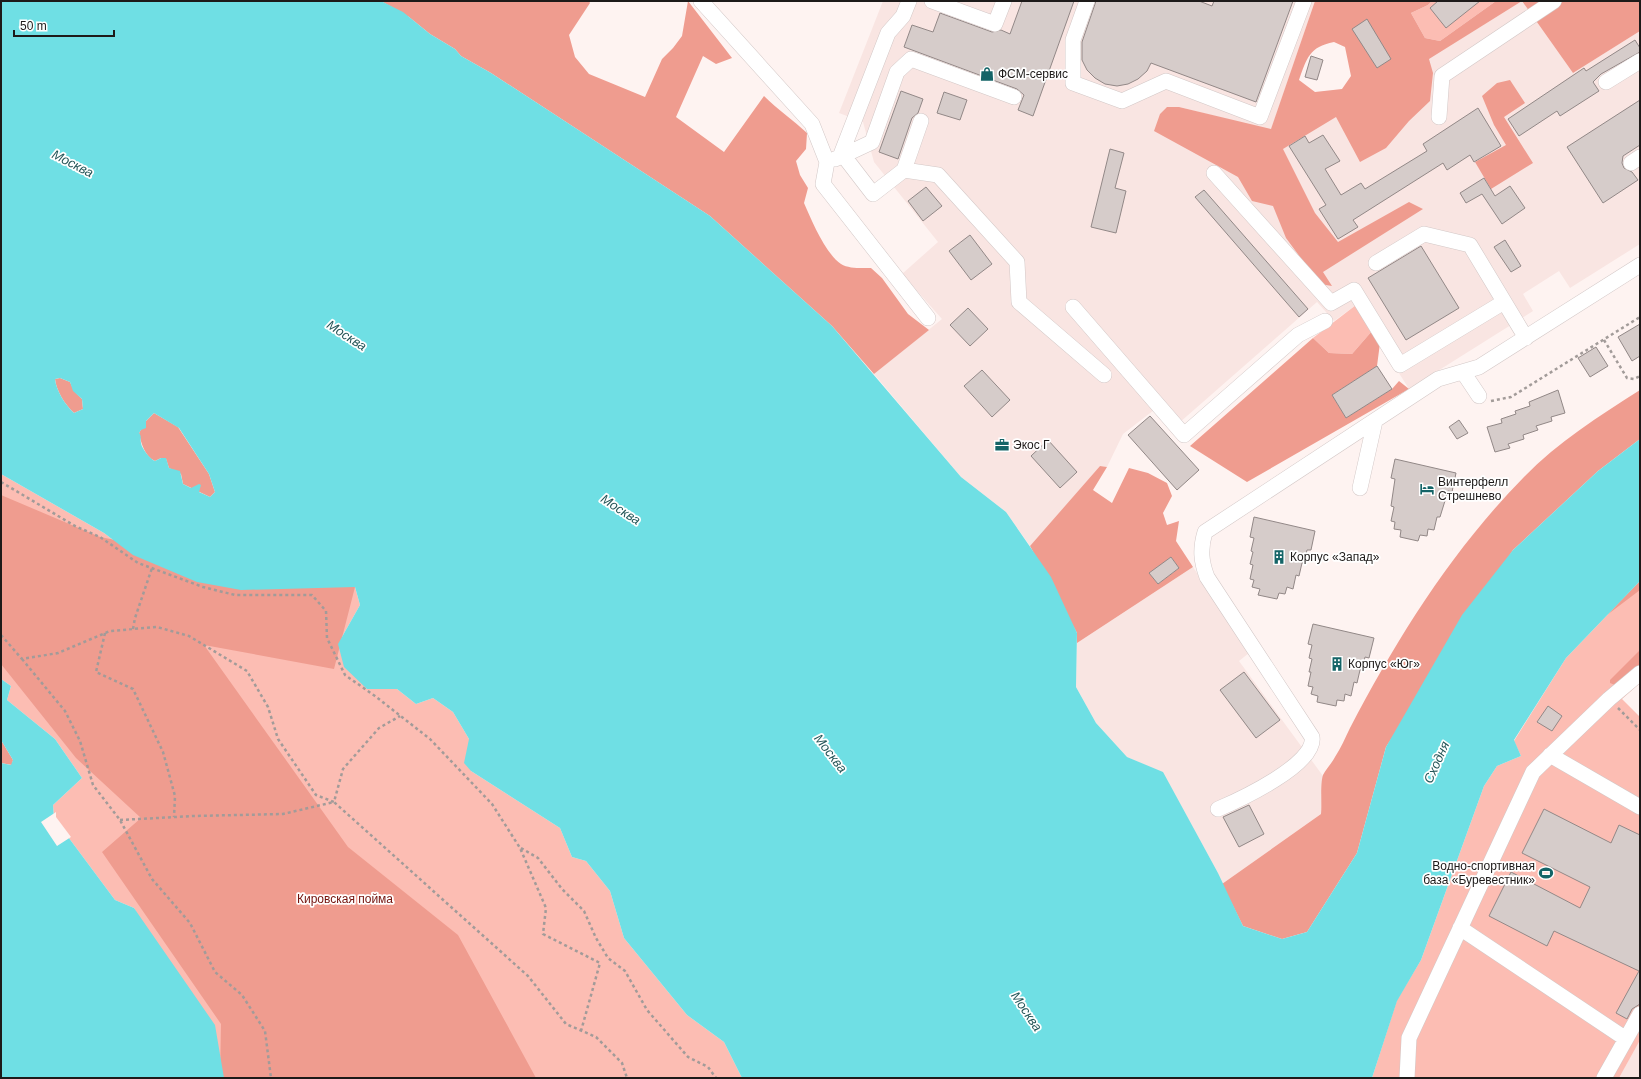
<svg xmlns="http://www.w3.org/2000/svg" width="1641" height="1079" font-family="Helvetica,sans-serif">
<rect width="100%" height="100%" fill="#fef3f1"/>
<path fill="#f9e5e2" d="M883,1h432l-44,129 -92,-23 103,42 240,-148 51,72 67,-42v213l-70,44 -11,-17 -36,23 10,17 -124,78 -53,-84 -22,16 -17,-19 -146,128 -17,-20 -31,24 -16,33 -7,-1 -70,80 -24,-34 -45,-35 -87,-103 68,-55 -40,-45 36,-32 -64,-80 -11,-40 -24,-9z
M1193,567l56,86 -10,8 84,115 -2,38 -99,70 -4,-11 -55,-100 -36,-16 -31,-34 -20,-36 1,-44z
M1640,1040v38h-21l20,-37z"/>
<path fill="#fcbdb3" d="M1432,1h64l-56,40 -15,-3 -14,-25 17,-8z
M1356,305l16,26 -20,23 -23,-1 -16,-15z
M1,474l103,59 29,22 222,32 5,18 -22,39 29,45h30l19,15 17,-6 20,14 16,27 2,32 89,57 12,29 14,4 24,30 14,47 63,77 37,27 18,36h-518l-90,-170 -19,-8 -61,-82 -1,-13 29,-27 -27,-39 -48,-39 4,-14 -10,-7z
M1640,581v102l-18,16 18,18v323l-21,38h-247l25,-78 24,-40 63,-174 13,-20 24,-10 -7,-15 52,-83z"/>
<path fill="#ef9c8f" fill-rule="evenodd" d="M381,1h208l1,2 -21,32 6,22 14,17 56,23 17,-38 11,-11 9,-12 6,-35 44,57 -16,6 -13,-8 -27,61 48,35 40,-56c13,13 29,24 43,37l-1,16 -10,12 4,14 8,13 -4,15c8,18 21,50 37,61 8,5 21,4 30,4l11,10 26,36 21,16 -55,44 -42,-48 -122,-110 -219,-143 -30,-17 -6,-7 -25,-15 -21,-17z
M1315,1h117l-4,4 -17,8 14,25 15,3 56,-40h26l-93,58 4,14 -3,28 -21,20 -23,27 -26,14 -24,-45 -53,32 32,64 23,29 71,-40 14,7 -100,63 9,14 -12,-2 -34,-46 -13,-32 -21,-5 -14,-24 -84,-46 6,-17 7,-7h12l92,22zM1334,42l11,5 6,29 -9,13 -27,3 -16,-12c8,-22 10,-33 35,-38z
M1522,1h118v30l-67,42z
M1510,80l15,23 -21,14 29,46 -42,26 -16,-27 31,-17 -12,-20 -12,-29 15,-13z
M1372,331l8,12 -3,23 -45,29 14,23 46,-29 7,-8 10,8 -162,93 -57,-36 123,-108 16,15 23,1z
M60,378l10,4 4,9 8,8 1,10 -9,4c-9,-8 -18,-23 -19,-34z
M1640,390v49l-42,32 -85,79 -127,197 -29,106 -50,79 -25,7 -39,-13 -21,-42 99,-70c1,-10 -1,-30 2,-39 3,-6 9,-12 12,-18 6,-9 10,-19 15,-29 47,-90 103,-179 174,-251 34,-35 75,-61 116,-87z
M154,413l24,14 31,47 6,18 -5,5 -27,-13 -2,-10 -12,-6 -3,-9 -5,-1 -6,3c-10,-4 -14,-18 -16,-28l7,-12z
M1100,466l7,1 -14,23 19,13 17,-35 19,5 19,10 5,13 -9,17 4,12 12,-4 -3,20 17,26 -116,76v-10l-47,-87zM1171,557l8,11 -21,16 -8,-10z
M1,495l99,42 255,50 -21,82 -130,-24 144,202 110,88 78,143h-316l1,-54 -119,-172 39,-34 -65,-60 -75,-94z
M1640,581v9l-33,25z
M1640,650v14l-25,21 -5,-2v-3z
M1,740l12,20 -1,5 -11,-2z"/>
<path fill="#6fdfe4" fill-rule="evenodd" d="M1,1h380l22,11 27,22 25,15 6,7 30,17 219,143 122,110 129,151 45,35 45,65 26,56 -1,54 20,36 31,34 36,15 55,101 25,53 39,13 25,-7 50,-79 29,-106 76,-132 51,-65 85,-79 42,-32v142l-74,77 -52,82 7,16 -24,10 -13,20 -63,174 -24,41 -25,77h-630l-18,-36 -37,-27 -63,-77 -14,-47 -24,-30 -14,-4 -12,-29 -89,-57 -7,-8 5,-24 -16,-27 -20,-14 -17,6 -19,-15h-30l-23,-22 -6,-23 22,-39 -5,-18 -114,3 -44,-8 -64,-27 -29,-22 -103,-59zM60,378l10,4 3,9 9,8 1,10 -9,4c-9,-8 -18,-23 -19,-34zM154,413l25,15 30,46 6,18 -5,5 -11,-5 2,-7 -2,-1 -8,4 -8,-4 -3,-13 -11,-3 -3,-10h-5l-6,3c-5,-2 -13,-12 -14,-18 -1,-5 1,-6 -2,-10l2,-3 5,-2v-7z
M1,679l10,7 -4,14 48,39 27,39 -29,27 1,13 61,82 19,8 81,117 9,53h-223v-315l10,2 2,-5 -12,-20z"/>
<path fill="#fef3f1" d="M56,812v5l15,20 -14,9 -16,-24z"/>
<path fill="#d6ccca" stroke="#928887" d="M1022,1h52l-41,115 -15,-6 6,-15 -7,-6 -113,-42 8,-22 21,7 7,-19 52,19 9,-2 9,4z
M1096,1h103l13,5 2,-5h79l-37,101 -105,-39 -4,8 -9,8 -10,5 -11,2 -12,-2 -10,-6 -8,-8 -5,-10v-18z
M1438,1h42l-34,27 -16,-20z
M1367,19l24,40 -14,9 -25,-39z
M1635,40l5,8v4l-39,22 -8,8 6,9 -39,25 -3,-5 -38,25 -11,-17 76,-51 2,3z
M1311,56l12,4 -6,20 -12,-3z
M901,91l22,8 -5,14 -6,5 -14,41 -19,-7z
M944,92l23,8 -7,20 -23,-7z
M1640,100v45l-17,11 -1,7 2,5 8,4 6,8 -35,23 -36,-56z
M1478,108l23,38 -27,16 -4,-7 -23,15 -4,-7 -90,57 5,7 -20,12 -19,-30 7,-4 -37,-59 16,-10 4,7 14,-8 17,26 -15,8 16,26 20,-12 4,6 62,-38 -4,-7z
M1110,149l14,4 -9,35 11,3 -10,42 -25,-6z
M1484,178l11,18 15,-10 15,22 -23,16 -20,-30 -16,9 -6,-10z
M926,187l16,19 -19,15 -15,-20z
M1204,190l104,119 -9,8 -104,-120z
M970,235l22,29 -21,16 -22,-29z
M1505,240l16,26 -10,6 -17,-25z
M1421,246l38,62 -53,32 -38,-62z
M968,308l20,21 -18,17 -20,-21z
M1640,324v32l-8,5 -14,-24z
M1596,347l12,19 -18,11 -12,-19z
M1377,366l15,23 -46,29 -14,-23z
M982,370l28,30 -18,17 -28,-31z
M1558,390l7,23 -14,4 1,4 -16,5 2,4 -15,5 1,4 -16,5 2,4 -15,4 -8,-25 15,-4 -1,-4 15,-5 -1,-3 15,-5 -1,-4z
M1150,416l49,54 -22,20 -49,-55z
M1459,420l9,13 -11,6 -8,-12z
M1048,440l29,32 -17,16 -29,-32z
M1395,459l61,14 -4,19 -4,-1 -8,26h-3l-3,13 -6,-1 -1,7 -7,-1 -2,6 -18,-4 1,-7 -7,-1 1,-7 -4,-1 3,-14 -3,-1 4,-27 -4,-1z
M1254,517l61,14 -4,19h-4l-3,13h-2l-3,13 -3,-1 -3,14 -6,-2 -2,7 -6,-1 -2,6 -19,-4 2,-6 -8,-2 2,-7 -4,-1 3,-14 -3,-1 3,-12 -2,-1 3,-13 -4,-1z
M1171,557l8,11 -21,16 -9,-11z
M1313,624l61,14 -5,20 -4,-1 -3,13h-2l-3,13 -3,-1 -3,14 -6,-2 -1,7 -7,-1 -1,6 -19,-4 1,-6 -7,-2 2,-7 -5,-1 3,-14h-2l3,-13 -3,-1 3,-13 -4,-1z
M1244,672l36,48 -24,18 -36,-48z
M1548,706l14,10 -10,15 -15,-9z
M1249,805l15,29 -25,13 -16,-30z
M1544,809l67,34 8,-18 21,10v169l-8,5 -5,10 -11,-6 23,-42 -85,-40 -7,15 -58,-30 22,-44 69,36 10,-21 -68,-34z"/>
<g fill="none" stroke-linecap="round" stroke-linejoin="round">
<defs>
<path id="minor" d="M701,1l111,123 15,38
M932,1l63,23 9,-23
M1087,1l-14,39v43l49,18 44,-20 94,36 44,-116
M1606,82l34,-21
M1439,117l3,-41 112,-75
M843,155l30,39 31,-24 17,-49
M840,157l32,-15 25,-70 14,-13 103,38
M835,159l5,-2 48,-124 15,-17 6,-15
M827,162l-4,22 105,134
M1631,163l9,-6
M904,170l34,5 79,87 2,40 85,73
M1214,173l117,130 23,-13 46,75 104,-63
M1376,263l48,-29 46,11 56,93
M1073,307l111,128 114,-100 27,-14
M1463,372l16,24
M1360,488l15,-67
M1550,755l90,52
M1218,809c21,-9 99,-45 94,-72l-105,-160c-6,-16 -7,-28 -2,-45l233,-153 41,-12 161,-102
M1460,928l166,111
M1407,1078l2,-40 124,-266 76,-73 31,-26
M1604,1078l36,-64"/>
</defs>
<use href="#minor" stroke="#d3c8c7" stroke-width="16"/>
<path stroke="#a29b99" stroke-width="2.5" stroke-dasharray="3 3" stroke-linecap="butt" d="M1604,340l23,38 7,1 6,-3
M1491,401l20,-4 129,-80
M1,482l74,44 25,11 38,26 65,24 32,8h77l14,16 1,27 18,37 30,21 55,43 62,65 28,44 26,60 -3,26 57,29 -19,68
M133,629l2,-11 17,-50
M105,633l-9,39 37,17 30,63 12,44 -1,21
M1,635l21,24 36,-6 52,-22 47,-4 32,9 58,35 21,36 10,32 38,56 18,7 9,-33 36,-41 21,-12
M22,659l43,52 15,30 13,44 27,35 32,59 38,44 25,49 27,23 23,36 6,47
M1618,708l22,22
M120,820l74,-4 89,-2 51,-12 194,174 38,48 30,13 26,26 5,15
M521,848l17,10 24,31 22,22 12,27 12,20 17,13 22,39 41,47 20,10 8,11"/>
<use href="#minor" stroke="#fff" stroke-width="15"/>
</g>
<defs>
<symbol id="shop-bare" viewBox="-9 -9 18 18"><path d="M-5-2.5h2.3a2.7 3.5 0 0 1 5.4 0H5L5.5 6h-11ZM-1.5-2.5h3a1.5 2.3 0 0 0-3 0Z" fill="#146467" stroke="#fff" stroke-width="2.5" paint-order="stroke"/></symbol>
<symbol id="office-bare" viewBox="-9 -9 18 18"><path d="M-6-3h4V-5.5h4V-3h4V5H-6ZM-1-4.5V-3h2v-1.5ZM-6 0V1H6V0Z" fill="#146467" stroke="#fff" stroke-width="2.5" paint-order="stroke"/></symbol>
<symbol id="hotel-bare" viewBox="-9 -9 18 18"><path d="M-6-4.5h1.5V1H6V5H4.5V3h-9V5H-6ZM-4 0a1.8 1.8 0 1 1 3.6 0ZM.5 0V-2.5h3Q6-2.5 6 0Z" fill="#146467" stroke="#fff" stroke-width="2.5" paint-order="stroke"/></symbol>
<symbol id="building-bare" viewBox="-9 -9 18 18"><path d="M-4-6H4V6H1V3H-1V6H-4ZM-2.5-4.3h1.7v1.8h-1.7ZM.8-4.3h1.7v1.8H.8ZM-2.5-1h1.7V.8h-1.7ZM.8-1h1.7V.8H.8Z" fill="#146467" stroke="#fff" stroke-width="2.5" paint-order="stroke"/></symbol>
<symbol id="stadium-bare" viewBox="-9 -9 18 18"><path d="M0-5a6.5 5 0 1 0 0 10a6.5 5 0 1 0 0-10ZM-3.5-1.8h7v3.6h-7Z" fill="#146467" stroke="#fff" stroke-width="2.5" paint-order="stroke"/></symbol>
</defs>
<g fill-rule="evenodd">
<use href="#shop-bare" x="977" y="64" width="20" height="20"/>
<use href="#office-bare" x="992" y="435" width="20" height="20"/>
<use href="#hotel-bare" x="1417" y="479" width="20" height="20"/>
<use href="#building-bare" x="1269" y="547" width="20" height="20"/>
<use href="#building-bare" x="1327" y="654" width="20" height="20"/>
<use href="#stadium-bare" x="1536" y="863" width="20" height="20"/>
</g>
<g text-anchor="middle" stroke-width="3.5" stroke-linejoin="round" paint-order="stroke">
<g font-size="12" fill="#1d1a19" stroke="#fff" text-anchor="start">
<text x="998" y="78">ФСМ-сервис</text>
<text x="1013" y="449">Экос Г</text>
<text x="1438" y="486">Винтерфелл<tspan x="1438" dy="14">Стрешнево</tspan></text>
<text x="1290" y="561">Корпус «Запад»</text>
<text x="1348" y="668">Корпус «Юг»</text>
<text x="1535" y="870" text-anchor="end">Водно-спортивная<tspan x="1535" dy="14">база «Буревестник»</tspan></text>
</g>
<g font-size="12" fill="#74120c" stroke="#fff">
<text x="345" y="903">Кировская пойма</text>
</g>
<g font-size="13" font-style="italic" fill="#255658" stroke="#fff">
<text transform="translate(73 163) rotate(27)" y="5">Москва</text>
<text transform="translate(347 335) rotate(33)" y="5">Москва</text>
<text transform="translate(621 509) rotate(33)" y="5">Москва</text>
<text transform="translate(831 753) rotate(52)" y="5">Москва</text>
<text transform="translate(1436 762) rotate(-66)" y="5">Сходня</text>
<text transform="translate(1027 1011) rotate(56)" y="5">Москва</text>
</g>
</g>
<rect width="1641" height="1079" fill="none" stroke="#1d1a19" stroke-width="4"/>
<path d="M14 30v6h100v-6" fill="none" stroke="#1d1a19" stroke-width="2"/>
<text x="20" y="30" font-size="12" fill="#1d1a19" stroke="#ffffff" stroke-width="3" paint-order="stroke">50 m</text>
</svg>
